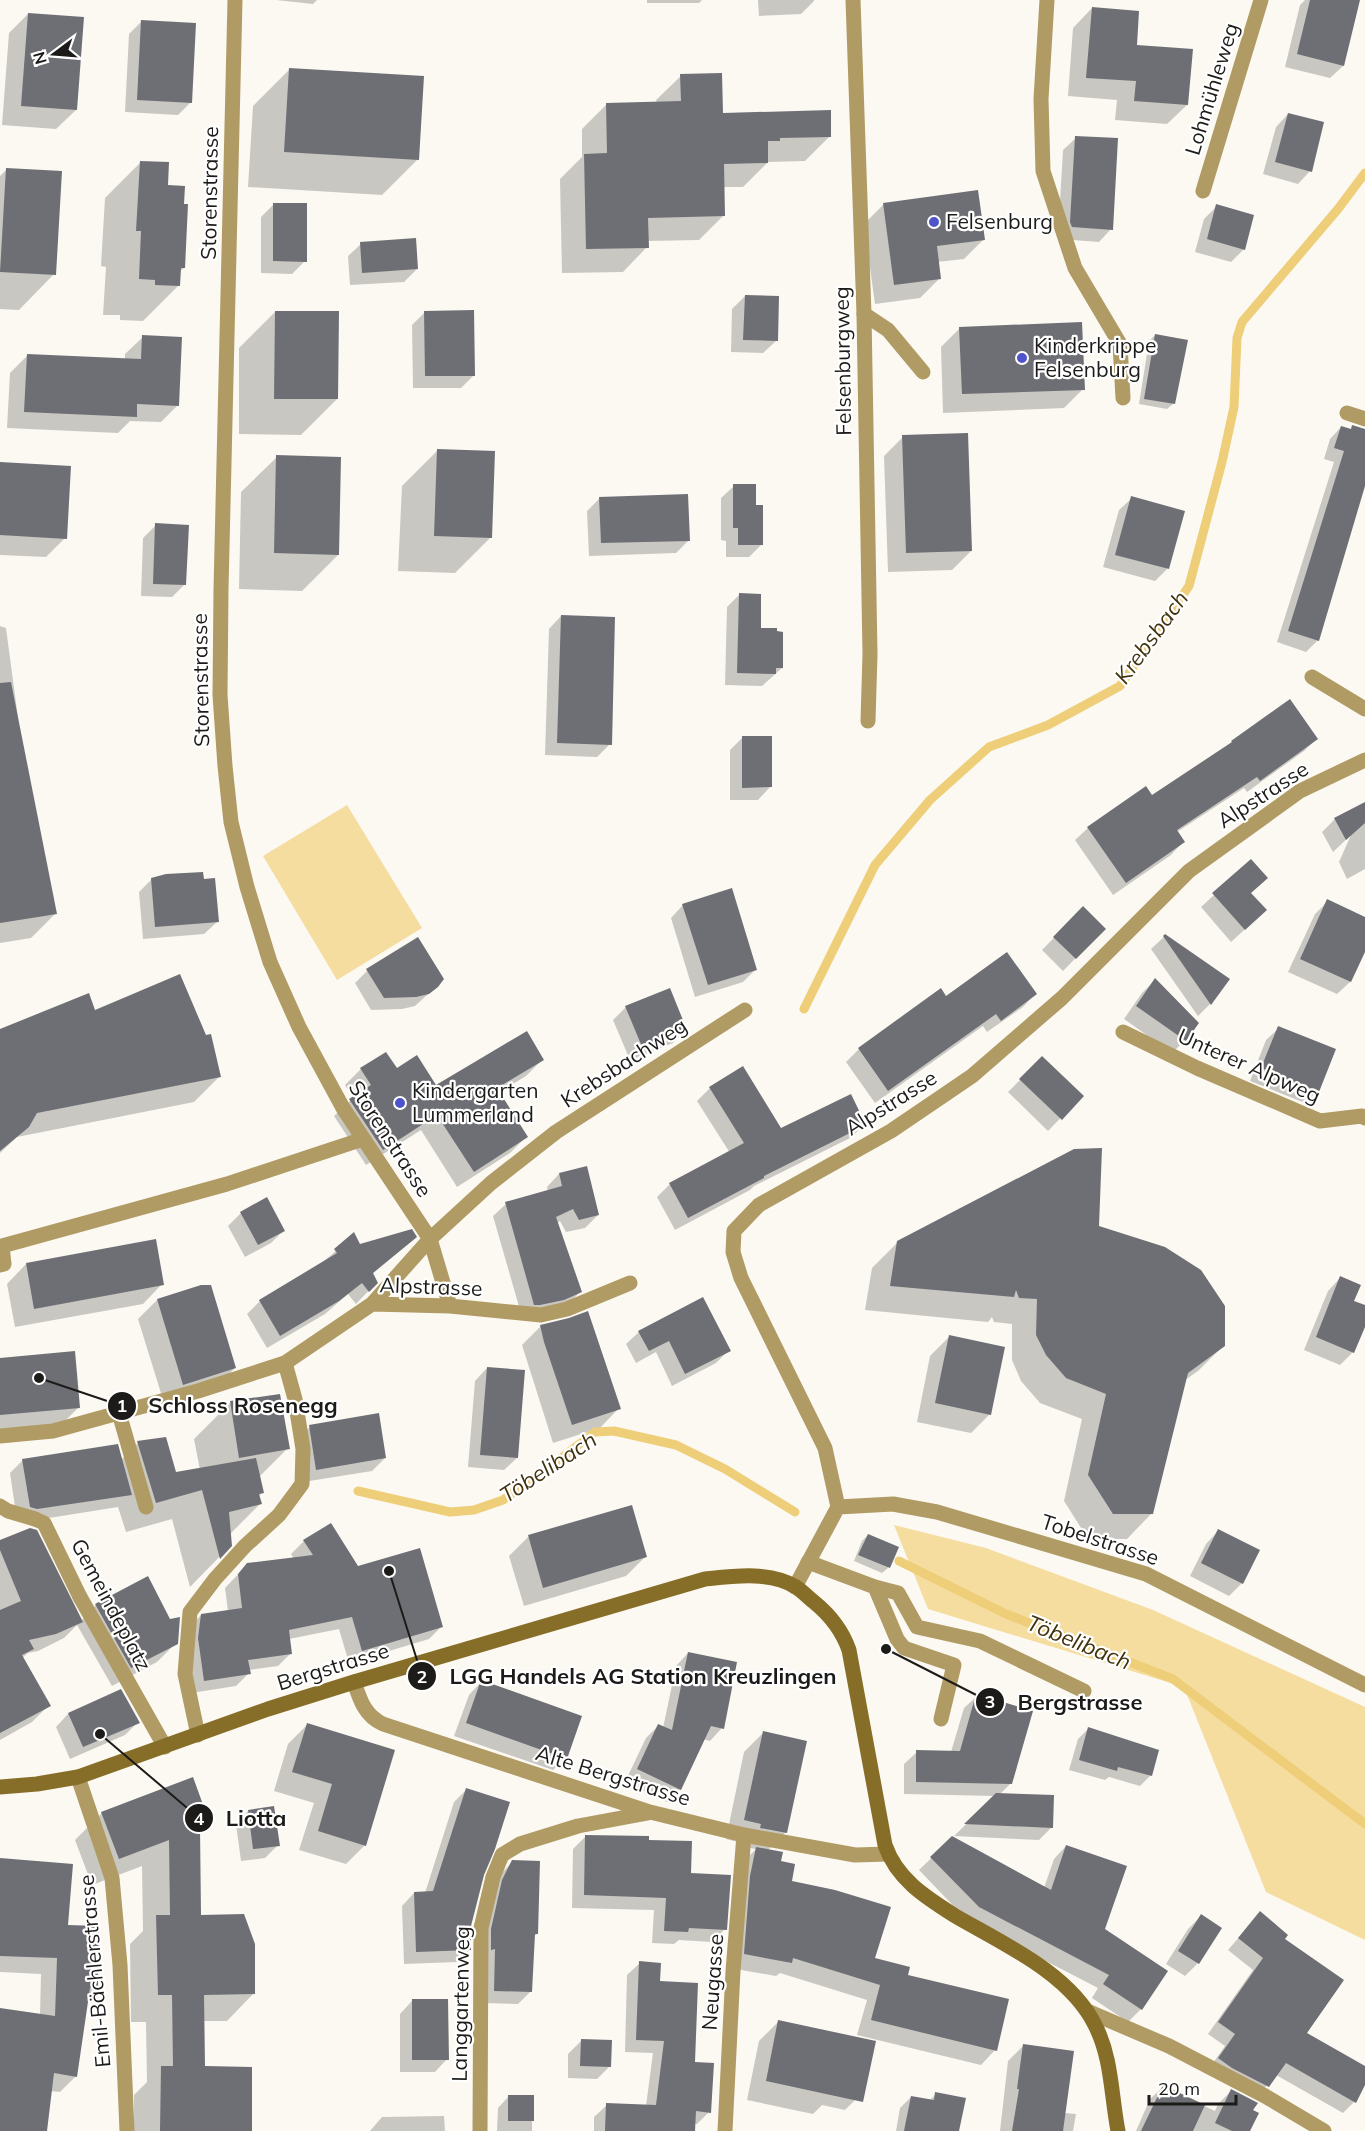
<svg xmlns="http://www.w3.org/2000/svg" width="1365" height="2131" font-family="Mulish,sans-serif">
<rect width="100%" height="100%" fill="#fcf9f3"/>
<path fill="#f5dc9f" d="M347,805l75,123 -85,52 -74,-124z
M894,1525l92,23 167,62 212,97v233l-99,-48 -82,-205 -256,-78z"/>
<path fill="#0003" d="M276,0h41l-4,4z
M647,0h55l-3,3h-52z
M758,0h56v1l-13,13 -42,2z
M1305,0h40l-2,66 -13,12 -45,-11 15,-62z
M1092,8l43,38 52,59 -20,19 -52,-4 2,-20 -49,-4 5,-68z
M28,14l48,96 -20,19 -54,-4 7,-92z
M141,22l50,80 -13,13 -53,-3 4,-78z
M289,70l129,89 -36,36 -134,-8 5,-81z
M681,76l40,38 109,22 -25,25 -37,1 -25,25h-20l1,28 -25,25 -52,1v6l-24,25 -61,1 -2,-94 22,-22v-28l24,-24 51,-2 -1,-3z
M1288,114l22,57 -12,13 -35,-10 13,-47z
M1076,138l35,91 -12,13 -40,-3 -1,-4 5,-85z
M141,162l25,24 18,82 -5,4v13l-36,36 -23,-1v-5h-17l3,-48 -5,-1 4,-68z
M6,170l48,104 -35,36 -19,-1v-133z
M274,204l31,57 -13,13 -31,-1v-56z
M883,205l100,35 -19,19 -27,3 2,17 -19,19 -45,6 -11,-80z
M1217,206l27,43 -13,13 -36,-10 9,-33z
M361,244l56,25 -13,13 -54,3 -2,-29z
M745,296l31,45 -13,12 -32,-1 1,-43z
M275,312l62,87 -36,36 -62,-1v-86z
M425,312l49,63 -13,13h-48l-1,-63z
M960,328l123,61 -19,19 -121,5 -2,-66z
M1155,335l18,69 -6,5 -28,-5 10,-63z
M143,337l35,68 -17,17 -31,-1 -12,12 -111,-5 3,-55 17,-17 98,4v-6z
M1341,427l24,8v47l-47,158 -12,12 -29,-10 57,-180 -10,-3 6,-20z
M903,437l68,114 -19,19 -64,2 -4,-116z
M438,450l53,87 -36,36 -57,-2 4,-85z
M277,457l61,98 -36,36 -63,-2 2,-97z
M0,463l65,75 -19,19 -46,-2z
M734,486l21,20 7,38 -13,13h-23v-16l-5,-1v-42z
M600,498l89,42 -13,13 -87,3 -2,-45z
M1132,498l35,71 -12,12 -52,-14 16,-57z
M156,525l29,59 -13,13 -31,-1 2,-58z
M740,594l42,74 -20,18 -37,-1 2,-78z
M561,616l49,128 -13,13 -52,-2 4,-126z
M0,626l6,2 14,105 36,180 -25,25 -31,5z
M743,737l27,50 -12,13h-28v-50z
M1316,739l-12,12 -57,41 -3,-4 -67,44 6,10 -12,13 -58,40 -38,-55 13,-12 64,-31z
M1365,803v66l-18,10 -8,-17 12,-27 -18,17 -11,-20 13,-13z
M1251,861l-1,33 2,29 -21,19 -30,-35z
M152,879l65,43 -13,12 -61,5 -4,-47z
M1328,901l37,17v31l-15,33 -13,12 -49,-22 27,-58z
M683,905l73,64 -13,13 -48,15 -24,-79z
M1083,908l21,21 -41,42 -21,-21z
M1165,936l63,44 -18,24 -12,12 -47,-67z
M367,971l70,15 -22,20 -13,3 -31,1 -16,-27z
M1155,980l42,43 -12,17 -13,13 -48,-34 18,-26z
M1035,994l-12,13 -36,25 -4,-6 -108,77 -29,-41 13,-13 87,-51z
M626,1007l60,23 -13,13 -43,17 -17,-40z
M94,1012l125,65 -25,25 -177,35 -17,16v-122z
M1279,1028l38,63 -12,12 -55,-22 16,-41z
M385,1054l11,16 40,17 106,-27 -16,16 -28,17 28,44 -16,16 -53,34 -36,-57 -55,35 -32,-49 19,-18 -8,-13 16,-16z
M1042,1058l40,38 -34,35 -40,-39z
M742,1068l39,62 83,-6 -12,13 -98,49 -4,4 -75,40 -18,-33 13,-13 60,-31 -33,-52 13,-13z
M559,1174l39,41 -13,13 -19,4 -6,-11 -3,2 23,69 -13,13 -45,12 -29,-101 13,-12 42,-12 -1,-5z
M241,1213l42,18 -12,12 -26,14 -17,-31z
M1097,1227l127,118 -26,26 -13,9 -33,133 -25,26h-39l-24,-38 18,-82 -42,-16 -19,-22 -9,-21v-36l-18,-2 -2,-5 -4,5 -123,-12 7,-42 25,-25z
M354,1235l5,11 56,-9 -43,37 4,9 -20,21 -8,-10 -23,20 -58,34 -20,-34 13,-13 62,-38z
M26,1264l136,20 -19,20 -128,23 -8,-43z
M1340,1278l12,24 13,5v16l-12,29 -13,13 -36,-15 24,-59z
M157,1300l78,68 -19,19 -52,16 -26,-84z
M541,1326l78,82 -19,20 -47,15 -31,-98z
M639,1332l90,18 -13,13 -44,23 -16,-34 -20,11 -10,-19z
M949,1337l41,77 -19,19 -54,-11 13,-66z
M0,1359l78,49 -19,19 -59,5z
M487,1368l30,90 -13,12 -36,-3 7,-86z
M230,1403l58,45 -29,29 4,15 -5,5 2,7 -30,30 1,11 -41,42 -18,-68 -46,13 -8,-25 -94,15 -7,-2 -7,-47 13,-13h98l17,-17 37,31 25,-4 -6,-31z
M310,1427l75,31 -13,13 -69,11 -6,-43z
M631,1507l14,50 -19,19 -102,30 -15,-50 19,-19z
M330,1525l27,43 85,58 -13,13 -80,24 -10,-34 -50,10 2,14 -13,13 -29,4v3l-13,13 -45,7 -3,-64 13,-14 27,-4 -3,-23 22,-23 47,-6 -3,-5 13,-13z
M1218,1531l24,52 -13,13 -39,-20 16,-32z
M868,1535l29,13 -9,20 -6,5 -28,-12 8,-20z
M0,1542l81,79 15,-16 73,15 7,23 -19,19 -45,24 -35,-61 -13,13 -26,13 -10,2 -6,5 27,47 -17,17 -32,18z
M688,1653l34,75 -12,13 -7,-2 -23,50 -13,13 -42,-20 21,-44 12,-12 5,2 13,-62z
M481,1682l85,76 -13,12 -99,-34 15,-41z
M121,1691l17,31 -13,13 -55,24 -14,-32 12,-13z
M977,1696l34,87 -11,11 52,33 -13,13 -85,-4 41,-40 -91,-2v-30l13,-12h34l13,-44z
M307,1725l58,120 -19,19 -47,-14 15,-47 -40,-12 14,-47z
M1088,1729l69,22 -7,25 -10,10 -31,-9 -4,3 -36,-10 9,-31z
M763,1733l23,99 -19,19 12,12 11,19 83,77 122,91 -14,15 -124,-30 10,-35 -87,-27 -4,3 -46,-8 12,-105 14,-14 -14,-2v-4l-16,-4 18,-87z
M467,1789l3,160 -13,13 -53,2 -2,-58 12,-13h11l29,-91z
M248,1811l30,34 -13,13 -24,3 -5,-37z
M102,1813l106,11 -9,10 1,82 54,77 -27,28h-25l1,47 47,63h-116v-36l13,-13 -1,-60h-15l-1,-78 13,-13 -1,-65 -50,19 -17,-45z
M586,1836l62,5 41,33 36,55 -13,13 -33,-2 -5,4 -22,-1 2,-33 -82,-2 1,-59z
M952,1838l92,50 10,-29 12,-13 37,83 63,43 -25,37 -13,13 -36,-24 6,-10 -131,-68 -48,-50z
M0,1859l66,67 30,61 -8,9 -12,80 -16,16 -10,-1 -5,40h-45v-122l40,6 1,-41 -41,-2z
M512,1862l25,72 -4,3 -2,54 -13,13 -36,-1 -3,-41 21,-87z
M1260,1913l22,26 22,95 61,34v14l-11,20 -11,11 -67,-38 -20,23 -48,-28 17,-24 -17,-12 45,-64 -25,-20z
M1201,1916l-3,47 -13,13 -19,-12 22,-35z
M640,1963l19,20 34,80 16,49 -12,12h-3l-1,7h-99v-14l13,-12 39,1 7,-53 -28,-1 2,-77z
M412,2001l35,58 -12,13h-35v-58z
M778,2022l86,69 -19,19 -23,-5 -9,9 -66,-14 12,-59z
M581,2041l29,25 -13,13 -29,-1v-24z
M1023,2046l41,67 12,1 -3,17h-73l8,-70z
M1163,2087l52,24 3,-7 13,-13 20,20 -3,20h-112l14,-32z
M936,2094l22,37h-62l4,-23 11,-11 18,4z
M509,2096h23v35h-35l1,-23z
M444,2116l1,15h-75l12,-14z"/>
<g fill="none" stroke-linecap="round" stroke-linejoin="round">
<path stroke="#efce79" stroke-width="9" d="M804,1009l71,-144 55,-65 59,-53 59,-22 72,-39 69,-100 33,-124 12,-55 3,-69 5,-16 96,-113 27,-36
M358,1491l92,21 24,-2 29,-10 57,-41 35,-27 19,-1 62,14 49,24 70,43
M899,1561l107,53 167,65 192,145"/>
</g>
<path fill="#6e6f75" d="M1310,0h50l-16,66 -47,-12z
M1092,7l47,4 -2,34 56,4 -5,56 -54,-4 2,-20 -50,-3z
M28,13l56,4 -7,93 -56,-4z
M141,20l55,3 -4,80 -55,-3z
M289,68l135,8 -5,84 -135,-8z
M722,73l1,40 108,-3v27l-51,1v3h-12v22l-44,1 1,52 -77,2 1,30 -63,1 -2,-95 23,-1 -1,-50 75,-2 -1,-27z
M1288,113l36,9 -12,50 -37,-10z
M1075,136l43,2 -5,92 -41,-3 -2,-5z
M140,161l29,1 -1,23 17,1 -1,18h4l-3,64h-4l-1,18 -25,-1v-5l-16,-1 2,-48h-5z
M6,168l56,3 -6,104 -56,-3z
M978,190l7,50 -48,6 4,33 -47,6 -11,-82z
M273,203h34v59l-34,-1z
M1216,204l38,11 -9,35 -38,-11z
M416,238l2,31 -56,4 -2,-31z
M745,295l34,1 -1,45 -35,-1z
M474,310l1,66h-50l-1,-65z
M275,311h64l-1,88h-64z
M1082,322l3,68 -123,4 -3,-67z
M1155,334l33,6 -13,64 -31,-5z
M142,335l40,2 -3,69 -42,-2v13l-113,-5 3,-58 114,5z
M1352,425l13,4v57l-46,155 -31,-10 56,-180 -10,-3 7,-22 10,3z
M968,433l4,118 -66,2 -4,-118z
M437,449l58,2 -3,87 -58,-2z
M276,455l65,2 -2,98 -65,-2z
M0,462l71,4 -4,73 -67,-4z
M733,484h23v21h7v40h-25v-17h-5z
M688,494l2,47 -89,2 -2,-46z
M1131,496l54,15 -16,58 -54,-14z
M155,523l34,2 -3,60 -33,-1z
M739,593l22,1v34h16v3l6,1v36h-7v6l-39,-1z
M561,615l54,2 -3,128 -55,-2z
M11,682l46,232 -57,9v-240z
M1290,699l28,40 -58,42 -3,-4 -80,53 8,12 -59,41 -39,-56 59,-41 6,9 80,-53 -1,-1z
M742,736h30v51l-30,1z
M1365,802v21l-19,17 -12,-22z
M1251,859l17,19 -17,15 16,17 -22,20 -33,-37z
M203,872l1,7 11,-1 4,44 -64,5 -4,-49 15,-4z
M732,888l25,82 -49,15 -26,-81z
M1327,899l38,18v35l-14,30 -51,-23z
M1083,906l23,23 -30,30 -23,-22z
M1165,934l65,45 -19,26 -48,-69z
M418,937l26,42 -6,8 -9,7 -13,3 -32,1 -18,-29z
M1007,952l30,42 -36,27 -5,-7 -108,77 -30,-43 83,-60 5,8z
M180,974l26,61 5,-1 10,43 -184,36 -8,14 -29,24v-122l89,-36 6,17z
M1155,978l44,45 -13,18 -50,-35z
M670,988l17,42 -44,19 -18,-43z
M1278,1026l58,23 -17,43 -58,-24z
M527,1031l17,29 -47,28 31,49 -54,35 -37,-57 -54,35 -34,-51 22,-14 -11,-17 26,-16 11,16 20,-13 19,30z
M1042,1056l42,40 -22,24 -43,-41z
M743,1066l38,62 70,-34 15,31 -102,51v2l-76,40 -19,-35 75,-40 -35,-56z
M1102,1148l-3,78 66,21 36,23 24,36v40l-37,27 -35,141h-40l-25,-39 18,-81 -40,-16 -20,-23 -10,-20 1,-36 -18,-1 -3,-8 -2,7 -124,-11 7,-45 177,-92z
M587,1166l12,49 -20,5 -6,-11 -17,8 26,75 -18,8 -24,5h-6l-29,-103 57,-16 -3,-13z
M267,1197l18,34 -27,14 -18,-33z
M412,1229l5,8 -44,36 5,10 -9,9 -7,-9 -23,18 -59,35 -21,-36 78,-47 -3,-4 20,-17 6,12z
M156,1239l8,46 -130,24 -8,-46z
M1340,1276l21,9 -7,16 11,4v22l-11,26 -38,-16z
M201,1285h10l25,83 -53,17 -26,-86z
M703,1297l28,54 -46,23 -16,-33 -20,10 -11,-20z
M588,1311l33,98 -49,16 -28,-83 -4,-17 29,-7z
M949,1335l56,12 -14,68 -56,-12z
M75,1351l5,57 -80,7v-57z
M487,1367l38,3 -7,88 -38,-3z
M280,1394l10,55 -51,9 -9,-57z
M379,1413l7,45 -70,12 -7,-45z
M166,1437l10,35 80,-14 8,35 -5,1 3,10 -33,8 3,34 -12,13 -18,-69 -46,13 -19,-62z
M118,1444l14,51 -95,14 -7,-2 -8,-48z
M632,1505l15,52 -104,31 -15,-53z
M331,1523l27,43 62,-18 23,79 -81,24 -10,-34 -63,13 3,24 -44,6 3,14 -47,7 -6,-43 3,-24 41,-6 -4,-34 9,-11 66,-8 -10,-15z
M30,1528l7,2 46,92 -27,12 -27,6 5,9 -12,6 29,51 -51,27v-123l21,-9 -21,-51v-10z
M1218,1529l42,21 -17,34 -42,-21z
M868,1534l31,13 -9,21 -32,-13z
M148,1576l22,43 10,-2 -2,27 -47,24 -36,-64z
M688,1652l49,10 -13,67 -13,-3 -30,64 -44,-21 21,-45 14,6z
M481,1680l101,36 -15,43 -101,-36z
M121,1689l19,34 -57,24 -15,-34z
M976,1694l57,17 -21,73 -96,-2v-32l44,1z
M307,1723l88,27 -29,96 -48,-15 14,-47 -40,-12z
M1088,1727l71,23 -7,26 -34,-9 -1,4 -38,-11z
M763,1731l44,10 -20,92 -27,-5 1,-4 -17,-4z
M193,1777l17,47 -10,4 1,87 43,-1 11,30v50l-51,1 1,71 47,1v64h-92l1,-65h12l-1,-71h-14l-2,-80h14l-1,-75 -50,19 -18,-47z
M466,1788l44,14 -15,47 -11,26 -13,51v24l-55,2 -2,-60 19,-1z
M996,1793l58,2 -1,33 -89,-4z
M274,1806l6,40 -27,3 -5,-39z
M585,1835l64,1v4l43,1 -1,32 40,2 -4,55 -38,-2 -1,4 -24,-1 2,-33 -82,-3z
M952,1836l99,54 15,-45 61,21 -22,63 63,42 -26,39 -39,-26 6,-9 -130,-68 -49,-50z
M756,1847l27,5 -2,9 14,3 -3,17 43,9 56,17 -16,51 35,9 -2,8 101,24 -12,52 -126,-31 9,-35 -87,-27 -1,5 -48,-9 6,-78z
M0,1858l73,6 -5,61 31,1 -1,62h-8l-13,89 -23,-4 -7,58h-47v-123l55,8 2,-58 -57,-2z
M512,1860l28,1 -2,73h-3l-3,58 -38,-1 1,-42 -4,1v-21l11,-49z
M1260,1911l28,24 -3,4 59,41 -37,53 58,33v19l-9,18 -70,-40 -17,24 -37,-19 -14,-10 17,-24 -17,-12 45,-64 -25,-20z
M1201,1914l21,14 -23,36 -21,-13z
M639,1961l22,2 -1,18 38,2 -3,79 19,1 -3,50 -15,-2 -1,20h-90l1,-28 50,2 8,-64 -28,-1z
M412,1999h36l1,61h-37z
M778,2020l98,21 -13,61 -97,-21z
M581,2039l31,1 -1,27 -31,-1z
M1023,2044l51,7 -11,80h-51l7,-42h-2z
M1163,2085l42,20 -12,26h-52z
M1231,2089l27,14 -5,7 6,3 -9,18h-18l-17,-8z
M935,2092l31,6 -7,33h-55l7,-35 23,4z
M508,2095h26v26h-26z"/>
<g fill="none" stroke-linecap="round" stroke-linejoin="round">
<path stroke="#b09b64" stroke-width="15" d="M1047,0l-6,99 2,72 32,97 45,76 3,54
M864,314l24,16 35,42
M1347,413l18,6
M1312,677l53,32
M0,1265l4,-1 -2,-18 225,-62 136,-45
M119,1413l27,94
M0,1506l8,5 27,8
M808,1562l67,25 22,52 7,9 50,17 -13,54
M875,1587l23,6 19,34 63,14 104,50
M80,1597l85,150
M198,1735l-13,-61 5,-62 25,-33 30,-33 34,-31 23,-31 1,-35 -8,-50 -10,-36"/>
<path stroke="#b09b64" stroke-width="15" d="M235,0l-14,589 -1,106 5,71 6,56 16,65 23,75 29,65 44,81 87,131 20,67
M853,0l11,314 6,340 -2,67
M1203,191l58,-191
M1123,1032l74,36 123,53 42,-5 3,2
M372,1304l58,-65 61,-56 65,-51 189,-122
M0,1436l53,-5 145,-40 87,-28 87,-59 78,2 91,9 26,-6 63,-26
M838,1507l55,-3 44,8 209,62 219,111
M35,1519l9,4 36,74
M795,1587l43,-80 -13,-59 -84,-170 -8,-26 1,-21 25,-26 132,-74 81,-55 90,-78 127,-127 111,-80 65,-31
M354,1682c6,18 11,34 29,42l267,88 94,23 111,20 33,-1
M78,1777l34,101 8,87 7,166
M1087,2011l82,35 96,50 59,35
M480,2131l1,-203 12,-51 9,-22 18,-11 58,-18 70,-13
M725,2131l8,-160 11,-136"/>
<path stroke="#876e28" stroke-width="15" d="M0,1787l37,-3 41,-7 190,-68 86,-27 351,-103c29,-3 65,-8 91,8 6,4 12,10 18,15 16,13 28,28 35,48l36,195c12,35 42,53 72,72 47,27 113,57 138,108 17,33 16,70 23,106"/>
</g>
<g fill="#4e53c9" stroke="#fff" stroke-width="2">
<circle cx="934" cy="222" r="6"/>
<circle cx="1022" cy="358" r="6"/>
<circle cx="400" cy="1103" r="6"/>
</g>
<g text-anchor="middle" stroke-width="4.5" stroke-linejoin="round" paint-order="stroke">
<g font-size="21" fill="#1c1b19" stroke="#fff">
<text transform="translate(1212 89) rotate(-73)" y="7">Lohmühleweg</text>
<text transform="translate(210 193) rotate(-89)" y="7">Storenstrasse</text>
<text transform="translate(843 361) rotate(-91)" y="7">Felsenburgweg</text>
<text transform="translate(201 680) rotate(-91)" y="7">Storenstrasse</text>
<text transform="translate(1263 795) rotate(-33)" y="7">Alpstrasse</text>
<text transform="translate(624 1063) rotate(-33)" y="7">Krebsbachweg</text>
<text transform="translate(1249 1066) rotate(24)" y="7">Unterer Alpweg</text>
<text transform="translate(891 1103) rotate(-32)" y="7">Alpstrasse</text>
<text transform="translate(390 1139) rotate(57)" y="7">Storenstrasse</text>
<text transform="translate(431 1287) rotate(2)" y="7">Alpstrasse</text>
<text transform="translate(1100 1540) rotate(18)" y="7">Tobelstrasse</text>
<text transform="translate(111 1605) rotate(62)" y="7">Gemeindeplatz</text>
<text transform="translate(333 1667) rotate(-17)" y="7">Bergstrasse</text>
<text transform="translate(613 1776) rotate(17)" y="7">Alte Bergstrasse</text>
<text transform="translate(95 1971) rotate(-95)" y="7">Emil-Bächlerstrasse</text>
<text transform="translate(713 1982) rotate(-86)" y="7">Neugasse</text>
<text transform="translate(461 2004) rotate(-89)" y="7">Langgartenweg</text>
</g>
<g font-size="21" fill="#1c1b19" stroke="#fff" text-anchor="start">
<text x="946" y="229">Felsenburg</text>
<text x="1034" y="353">Kinderkrippe<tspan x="1034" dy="24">Felsenburg</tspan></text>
<text x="412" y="1098">Kindergarten<tspan x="412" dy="24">Lummerland</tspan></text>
</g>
<g font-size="22" font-style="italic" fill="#41330e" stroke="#fff">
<text transform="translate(1151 637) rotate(-54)" y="8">Krebsbach</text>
<text transform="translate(548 1467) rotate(-33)" y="8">Töbelibach</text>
<text transform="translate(1079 1642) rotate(22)" y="8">Töbelibach</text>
</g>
</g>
<path fill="none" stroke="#1c1b19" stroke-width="2" d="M39 1378L122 1406M389 1571L422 1676M886 1649L990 1702M100 1734L199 1818"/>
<g fill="#1c1b19" stroke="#fff" stroke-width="2">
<circle cx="39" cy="1378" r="6"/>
<circle cx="389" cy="1571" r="6"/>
<circle cx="886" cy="1649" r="6"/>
<circle cx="100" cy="1734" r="6"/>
<circle cx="122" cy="1406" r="15"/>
<circle cx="422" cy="1676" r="15"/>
<circle cx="990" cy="1702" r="15"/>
<circle cx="199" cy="1818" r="15"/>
</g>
<g font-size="18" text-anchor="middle" font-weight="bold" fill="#fff">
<text x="122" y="1412">1</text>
<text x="422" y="1683">2</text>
<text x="990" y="1708">3</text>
<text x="199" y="1825">4</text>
</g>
<g font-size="22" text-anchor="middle" font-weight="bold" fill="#1c1b19" stroke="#fff" stroke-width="4.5" stroke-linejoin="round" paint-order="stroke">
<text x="243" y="1413">Schloss Rosenegg</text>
<text x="643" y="1684">LGG Handels AG Station Kreuzlingen</text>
<text x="1080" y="1710">Bergstrasse</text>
<text x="256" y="1826">Liotta</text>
</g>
<g transform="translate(54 54) rotate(254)" stroke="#ffffff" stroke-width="4.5" paint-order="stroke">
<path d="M0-4.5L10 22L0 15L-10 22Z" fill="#1c1b19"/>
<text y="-9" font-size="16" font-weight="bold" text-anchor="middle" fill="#1c1b19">N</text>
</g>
<path d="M1149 2095v9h87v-9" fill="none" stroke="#1c1b19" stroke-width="3"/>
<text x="1158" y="2095" font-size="18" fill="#1c1b19" stroke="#ffffff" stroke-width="4.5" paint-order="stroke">20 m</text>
</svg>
